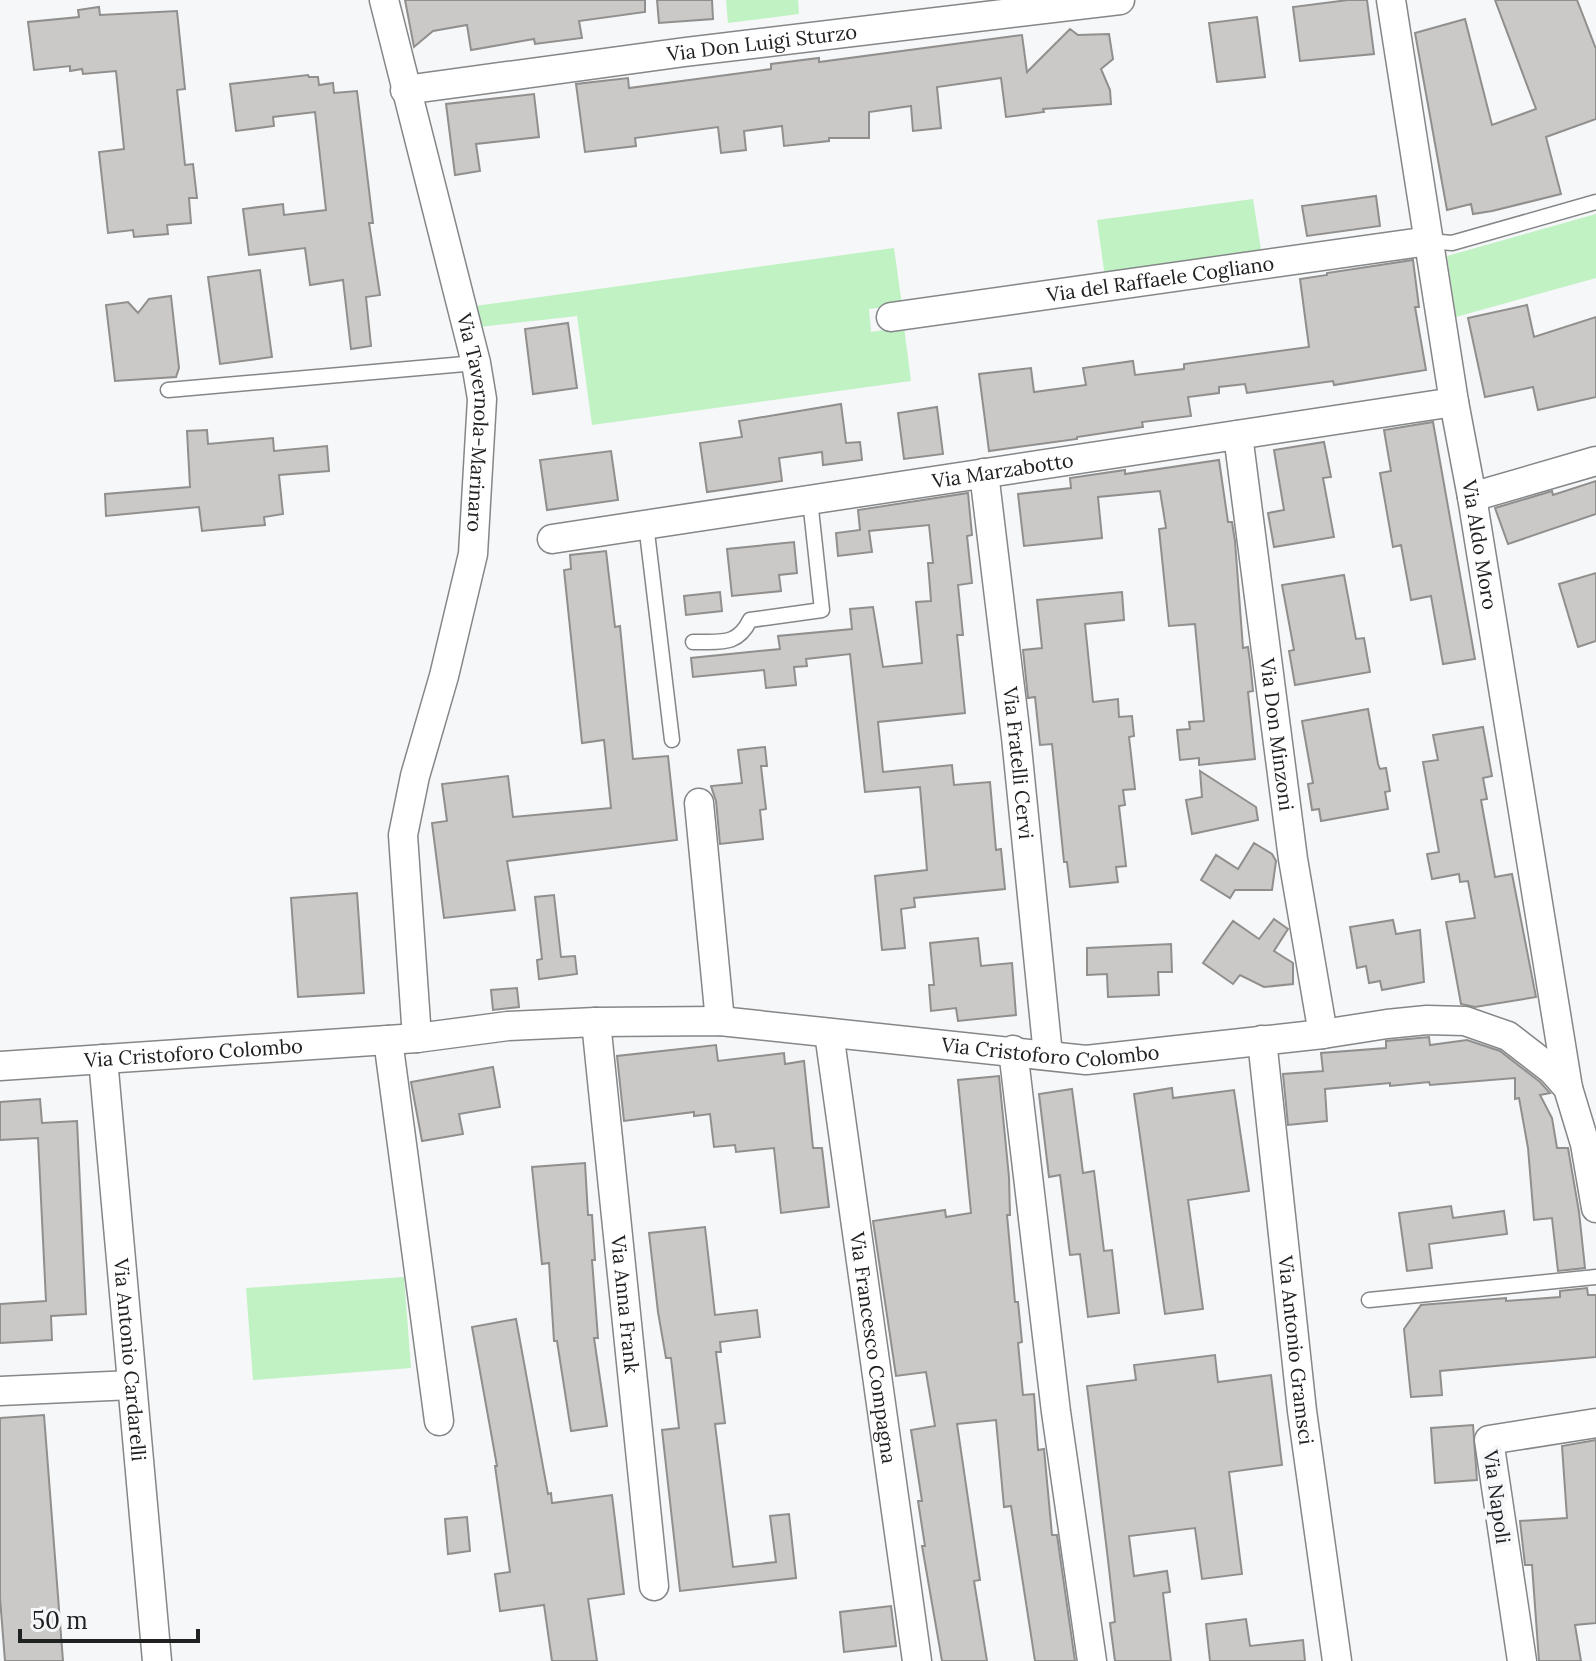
<svg xmlns="http://www.w3.org/2000/svg" width="1596" height="1661" font-family="Lora,serif">
<rect width="100%" height="100%" fill="#f5f7f9"/>
<path fill="#c1f2c3" d="M726,0h72l1,14 -71,9z
M1253,199l9,57 -157,21 -8,-57z
M1596,214v64l-140,39 -9,-61z
M894,248l8,57 -33,4 2,23 33,-5 7,54 -319,44 -15,-109 -98,11 -4,-21z
M404,1277l7,91 -158,12 -7,-92z"/>
<path fill="#cac9c7" stroke="#918f8d" stroke-width="2" d="M405,0h240v12l-66,9 3,17 -47,6 -1,-5 -63,11 -4,-25 -34,6 -19,16z
M657,0h55l1,19 -54,4z
M1348,0h19l7,54 -74,7 -7,-54z
M1495,0h82l19,49v70l-50,18 15,57 -69,17 -19,3 -2,-10 -24,6 -32,-177 50,-14 27,106 44,-16z
M99,7l1,8 77,-4 8,78 -8,1 8,75 8,-1 4,34h-8l2,25 -24,2 1,9 -34,3 -1,-7 -25,3 -9,-81 25,-3 -8,-78 -33,3 -1,-5 -12,2v-5l-36,4 -6,-48 51,-5 -1,-7z
M1257,17l8,60 -48,5 -8,-59z
M1070,29l8,6 31,-1 4,25 -12,10 9,21 1,14 -68,5 1,3 -38,5 -5,-39 -64,9 4,41 -28,3 -2,-25 -42,6v26h-40v3l-45,5 -2,-20 -38,5 2,19 -25,3 -3,-26 -83,11 1,8 -51,6 -9,-68 52,-6 1,10 142,-19v-5l48,-6v4l203,-27 5,37z
M308,75l1,2h9l1,8 14,-2 1,10 23,-2 16,132h-4l11,72 -14,2 5,49 -20,3 -8,-69 -33,5 -5,-37 -56,7 -6,-46 40,-5 1,11 42,-5 -11,-98 -42,5 1,9 -38,5 -6,-47z
M534,94l5,43 -63,7 4,27 -25,4 -9,-71z
M1376,196l4,30 -73,10 -5,-30z
M1413,260l6,47h-4l11,63 -92,15 -1,-4 -86,12 -2,-9 -26,3v6l-31,4 3,19 -49,6 1,5 -66,10v2l-88,12 -10,-77 52,-6 3,24 52,-7 -3,-17 50,-7 2,14 49,-6v-5l125,-17 -9,-68 27,-4v-2z
M260,270l12,87 -52,7 -12,-87z
M171,296l8,72 -3,9 -61,4 -9,-76 22,-3 10,11 11,-14z
M1527,305l7,32 62,-20v80l-58,13 -5,-23 -48,10 -17,-79z
M568,323l9,65 -44,6 -8,-65z
M841,404l5,39 14,-1 2,18 -39,5 -1,-13 -43,6 3,23 -75,11 -7,-49 42,-6 -3,-16z
M937,407l6,47 -39,5 -6,-46z
M1433,422l42,237 -32,5 -12,-68 -20,4 -10,-55 -8,2 -13,-74 11,-2 -7,-41z
M207,430l1,14 65,-6 1,13 53,-5 2,25 -50,4 4,39 -19,3 1,8 -63,6 -3,-24 -93,9 -1,-22 85,-7 -3,-56z
M1324,442l7,35 -8,1 11,59 -60,10 -6,-34 16,-3 -10,-60z
M611,451l7,49 -71,10 -7,-50z
M1219,460l9,62h4l3,19 8,107 5,-1 2,14 3,30 -5,1 7,67 -56,6v-7l-19,2 -3,-30 13,-1 -1,-7 15,-1 -9,-97 -26,2 -10,-97 7,-1 -6,-37 -62,6 4,41 -78,8 -6,-52 53,-6 -1,-10 55,-8v4z
M1596,481v33l-88,30 -13,-36 57,-17 1,4z
M968,493l4,42 -5,1 5,47 -14,2 5,50h-6l8,78 -87,9 5,50 69,-7 2,20 36,-3 6,68 5,-1 4,40 -91,9 1,9 -14,2 4,39 -23,2 -7,-74 52,-6 -7,-83 -55,5 -15,-138 -44,5 1,7 -13,1 2,18 -30,3 -2,-18 -71,7 -2,-19 89,-9 -2,-13 74,-7 -2,-20 23,-2 10,60 39,-4 -6,-61 15,-1 -3,-38h5l-4,-38 -60,6 3,21 -34,4 -2,-23 24,-3 -2,-20z
M794,542l3,31 -18,2 2,16 -49,5 -5,-47z
M606,551l9,76 5,-1 13,133 35,-3 9,84 -170,21 8,49 -71,8 -12,-95 15,-2 -5,-37 66,-8 5,41 98,-9 -7,-68 -22,3 -18,-173 7,-1 -1,-14z
M1596,573v68l-18,6 -19,-63z
M1344,575l12,64 8,-1 6,34 -75,13 -6,-34 5,-1 -12,-65z
M720,592l2,19 -36,4 -2,-19z
M1122,592l2,28 -39,4 8,78 25,-3 1,18 13,-1 2,20 -5,1 6,52 -12,1 2,15 -6,1 7,60 -10,1 2,15 -48,5 -3,-25h-3l-12,-118 -12,1 -5,-48 -7,1 -5,-48 19,-2 -5,-48z
M1368,709l10,55 2,5 6,-1 4,23 -5,1 3,17 -67,12 -2,-12 -7,1 -4,-26 5,-1 -11,-62z
M1483,727l9,49 -9,2 4,21 -6,1 14,77 17,-3 24,123 -61,10 -14,-3 -15,-82 29,-4 -7,-37 -8,1 -1,-8 -27,5 -5,-25 12,-2 -16,-90 15,-2 -5,-25z
M765,747l2,19h-6l5,43 -6,1 3,29 -43,5 -4,-43 -5,-15 31,-3 -4,-33z
M1200,771l56,36 2,13 -66,14 -6,-34 16,-3z
M1254,843l18,11 4,7 -4,29h-37l-5,8 -29,-18 15,-25 22,14z
M357,893l7,100 -66,4 -7,-99z
M554,895l7,62 14,-1 2,18 -38,5 -2,-19 5,-1 -7,-62z
M1274,919l14,10 -14,22 19,12v21l-29,3 -24,-12 -7,9 -30,-21 30,-42 26,18z
M1393,920l3,14 24,-4 4,52 -42,8 -2,-9 -11,2 -3,-17 -9,2 -7,-41z
M978,938l3,28 31,-3 4,52 -58,6 -2,-13 -25,3 -2,-26h5l-4,-42z
M1171,944l1,28h-14l1,23 -51,2 -1,-23 -20,1v-27z
M517,988l2,19 -26,3 -2,-20z
M1429,1037l1,8 37,-5 33,11 40,31 10,11 -10,2 12,23 5,30h11l11,64 6,56 -27,3 -6,-53 -18,2 -6,-72 -9,-50 -4,1v-21l-85,7 -1,-3 -39,4v-3l-65,6 2,32 -39,4 -5,-51 40,-3 -2,-18 65,-5v-7z
M716,1045l2,16 66,-8 1,11 19,-3 9,87h9l7,59 -48,6 -7,-65 -38,4 -1,-7 -21,2 -4,-33 -16,2v-4l-70,9 -7,-65z
M493,1067l7,40 -41,7 4,20 -41,7 -11,-59z
M999,1076l10,101 1,38h-3l8,87h3l4,40 -4,1 5,52 11,-1 4,56 6,-1 8,86h5l18,126h-40l-24,-155 -7,1 -8,-87 -39,4 23,156 -6,1 13,80h-45l-20,-115h3l-7,-45h4l-11,-71 24,-4 -9,-54 -30,4 -23,-155 72,-11 1,7 25,-4 -13,-133z
M1172,1088l1,10 61,-8 15,101 -61,9 15,109 -38,5 -31,-220z
M1072,1089l11,84 11,-2 10,80 8,-1 7,63 -31,4 -8,-63 -10,1 -10,-80 -11,2 -10,-83z
M40,1099l2,24 35,-2 9,193 -35,2 1,24 -52,3v-39l46,-3 -8,-163 -38,2v-38z
M585,1163l3,52h4l3,45h-3l6,78h-4l13,88 -36,5 -14,-90h-3l-5,-78 -7,1 -10,-97z
M1451,1206l2,12 51,-7 3,23 -78,10 3,24 -25,3 -8,-58z
M705,1227l10,88 42,-5 3,27 -40,5 1,10h-5l9,71 -10,1 18,143 43,-5 -6,-46 19,-2 7,64 -116,13 -18,-161 17,-2 -8,-70h-5l-8,-46 -9,-79z
M1587,1288l1,7h8v62l-156,14 2,24 -31,2 -7,-68 17,-24 85,-7v3l54,-4v-6z
M516,1319l32,175 3,-1 1,10 60,-8 12,99 -36,5 9,62h-45l-8,-56 -44,6 -5,-37 15,-2 -15,-106h2l-25,-139z
M1215,1355l3,27 53,-7 11,90 -53,7 13,102 -40,5 -7,-51 -66,8 5,40 33,-5 3,21 -7,1 8,68h-56l-5,-38 5,-1 -7,-62 -21,-174 49,-6 -2,-15z
M44,1415l19,246h-58l-5,-63v-180z
M1473,1425l4,55 -42,3 -4,-55z
M1596,1440v183l-21,2 6,36h-42l-7,-96h-7l-5,-44 47,-3 -5,-72z
M467,1517l3,34 -22,3 -3,-35z
M891,1606l5,40 -52,6 -4,-40z
M1246,1619l4,27 53,-6 2,21h-95l-4,-37z"/>
<g fill="none" stroke-linecap="round" stroke-linejoin="round">
<defs>
<path id="service" d="M1429,241l23,2 144,-41
M168,390l308,-27
M646,524l26,216
M693,642c26,-1 44,5 57,-22l72,-10 -12,-110
M1369,1300l227,-23"/>
<g id="minor">
<path id="s1" d="M384,0l92,363 6,36 -9,155 -29,122 -29,100 -12,59 14,203"/>
<path id="s2" d="M1391,0l63,402 18,95 96,591"/>
<path id="s3" d="M405,90l280,-38 435,-52"/>
<path id="s4" d="M891,317l538,-76"/>
<path id="s5" d="M1238,435l55,424 30,175"/>
<path id="s6" d="M984,473l32,264 32,318"/>
<path d="M1472,497l124,-36"/>
<path id="s7" d="M552,539l902,-137"/>
<path d="M699,803l21,218"/>
<path id="s8" d="M596,1022l58,564"/>
<path id="s9" d="M829,1033l88,628"/>
<path d="M388,1040l51,381"/>
<path id="s10" d="M1262,1040l40,371 35,250"/>
<path d="M1013,1050l43,362 36,249"/>
<path id="s11" d="M103,1059l54,602"/>
<path id="s12" d="M0,1066l417,-28 91,-12 88,-4 124,-1 366,39 237,-26 64,-10 40,-4 38,1 43,15 44,34 16,18 17,56 11,64"/>
<path d="M0,1391l132,-6"/>
<path d="M1522,1661l-33,-221 107,-17"/>
</g>
</defs>
<use href="#service" stroke="#848688" stroke-width="17"/>
<use href="#minor" stroke="#848688" stroke-width="31"/>
<use href="#service" stroke="#fff" stroke-width="14"/>
<use href="#minor" stroke="#fff" stroke-width="28"/>
</g>
<g text-anchor="middle" stroke-width="8" stroke-linejoin="round" paint-order="stroke">
<g font-size="20" fill="#202121" stroke="#f5f7f9">
<text dy="7" stroke="none"><textPath href="#s3" startOffset="360">Via Don Luigi Sturzo</textPath></text>
<text dy="7" stroke="none"><textPath href="#s4" startOffset="272">Via del Raffaele Cogliano</textPath></text>
<text dy="7" stroke="none"><textPath href="#s1" startOffset="434">Via Tavernola-Marinaro</textPath></text>
<text dy="7" stroke="none"><textPath href="#s7" startOffset="456">Via Marzabotto</textPath></text>
<text dy="7" stroke="none"><textPath href="#s2" startOffset="552">Via Aldo Moro</textPath></text>
<text dy="7" stroke="none"><textPath href="#s5" startOffset="302">Via Don Minzoni</textPath></text>
<text dy="7" stroke="none"><textPath href="#s6" startOffset="292">Via Fratelli Cervi</textPath></text>
<text dy="7" stroke="none"><textPath href="#s12" startOffset="1054">Via Cristoforo Colombo</textPath></text>
<text dy="7" stroke="none"><textPath href="#s12" startOffset="194">Via Cristoforo Colombo</textPath></text>
<text dy="7" stroke="none"><textPath href="#s8" startOffset="284">Via Anna Frank</textPath></text>
<text dy="7" stroke="none"><textPath href="#s9" startOffset="318">Via Francesco Compagna</textPath></text>
<text dy="7" stroke="none"><textPath href="#s10" startOffset="312">Via Antonio Gramsci</textPath></text>
<text dy="7" stroke="none"><textPath href="#s11" startOffset="302">Via Antonio Cardarelli</textPath></text>
<text transform="translate(1497 1497) rotate(82)" y="7">Via Napoli</text>
</g>
</g>
<path d="M20 1629v12h178v-12" fill="none" stroke="#202121" stroke-width="4"/>
<text x="32" y="1629" font-size="24" fill="#202121" stroke="#f5f7f9" stroke-width="6" paint-order="stroke">50 m</text>
</svg>
